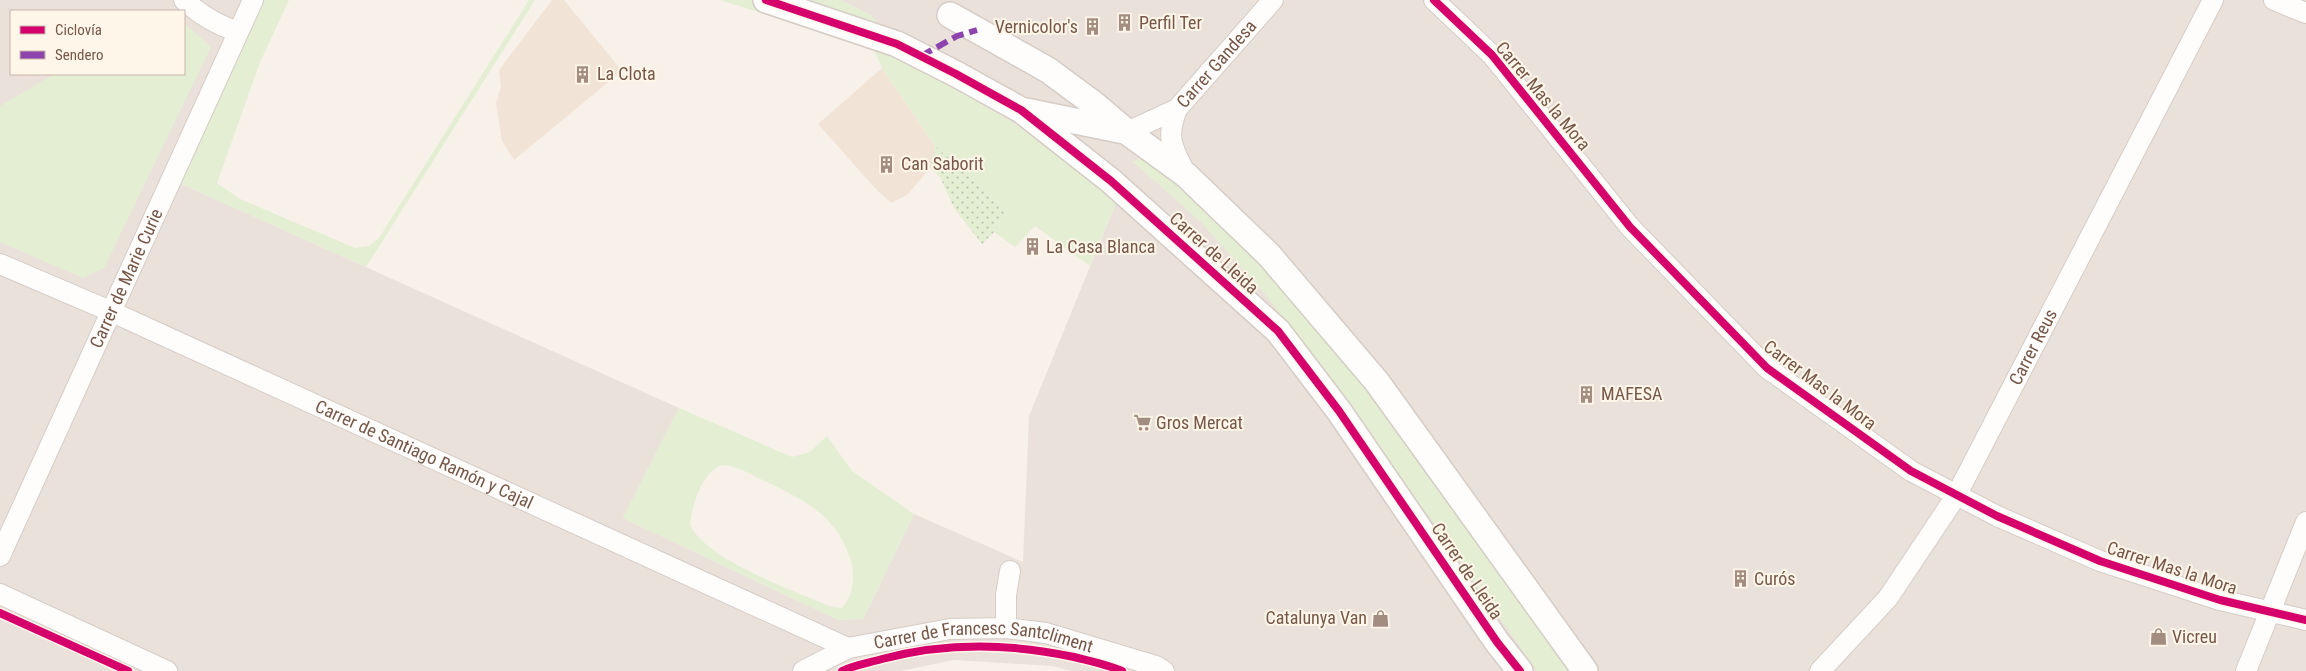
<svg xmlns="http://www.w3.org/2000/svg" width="2306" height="671" font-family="'Roboto Condensed',sans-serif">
<defs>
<pattern id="garden-dots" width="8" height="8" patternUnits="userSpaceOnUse" patternTransform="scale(1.25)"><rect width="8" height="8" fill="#e4eed3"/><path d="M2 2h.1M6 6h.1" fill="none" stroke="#bdc4ad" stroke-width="1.8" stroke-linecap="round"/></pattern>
</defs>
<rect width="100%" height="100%" fill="#f7f1e9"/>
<path fill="#f1e4d6" d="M552,0h12l58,71 -108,89 -12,-19 -6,-38 5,-16 -2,-17z
M882,68l53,78 -5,22 -23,27 -16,8 -17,-16 -56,-63z"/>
<path fill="#eae1da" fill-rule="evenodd" d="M0,0h262l-85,182 502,226 -56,110 215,102 25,-1 51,-105 109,48 6,-146 89,-218 -31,-25 -80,-54 -107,-62 -29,-42 -31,-15h1466v671h-1235l-19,-5 -99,-6 -52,11h-901zM11,11h173v63h-173z"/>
<path fill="#e4eed3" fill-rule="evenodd" d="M262,0h27l-29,62 -43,121 23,16 115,49 14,-2 10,-8 150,-238h6l-169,267 -189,-85z
M720,0h120l31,15 29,42 107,62 80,54 31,25 -28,68 -55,-40 -20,21 -21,-15 13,-22 -72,-64 -53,-78 -9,-20z
M184,23l27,24 -107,221 -21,10 -83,-36v-136l54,-32h130z
M1147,155l44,36 147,154 233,326h-34l-201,-287 -73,-92 -62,-70 -68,-60z
M679,408l113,49 18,-5 17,-16 25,35 62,43 -51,105 -25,1 -215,-102zM722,465c15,0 29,10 43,16 42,21 74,35 87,84 3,15 0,32 -10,43l-10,-1c-35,-15 -129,-48 -142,-83 3,-20 11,-51 32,-59z"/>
<path fill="url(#garden-dots)" d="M935,146l72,64 -13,22 -12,12 -28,-36 -14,-31 -10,-9z"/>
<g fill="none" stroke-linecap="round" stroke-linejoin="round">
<defs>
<g id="minor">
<path d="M184,0c16,15 33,25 54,32"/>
<path d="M1434,0l58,55 138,172 137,141 144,103 86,45 103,45 120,39 86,20"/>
<path d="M2274,0l32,13"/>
<path d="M1177,109c-12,31 -4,38 9,66"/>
<path id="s1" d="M1127,132l50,-23 96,-109"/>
<path id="s2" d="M0,264l110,47 738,337"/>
<path id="s3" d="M0,556l253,-556"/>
<path d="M0,594l167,77"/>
<path d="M1006,628v-33l4,-24"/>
<path id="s4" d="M803,671l45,-23 102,-19 56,-1 40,5 110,33 8,5"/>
<path id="s5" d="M1820,671l68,-73 68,-102 257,-496"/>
<path d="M2246,671l60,-149"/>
</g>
<path id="tertiary" d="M766,0l131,44 59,30 65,36 90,71 167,150 61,80 158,231 23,29
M950,15l98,55 46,34 33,28 59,43 83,80 108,127 208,289
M1026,111l98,20"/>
</defs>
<use href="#minor" stroke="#d6ccc6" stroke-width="22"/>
<use href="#tertiary" stroke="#d6ccc6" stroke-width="28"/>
<use href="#minor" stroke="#fefdfc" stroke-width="20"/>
<use href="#tertiary" stroke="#fefdfc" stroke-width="25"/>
<path stroke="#8e44ad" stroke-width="6" stroke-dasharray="12 6" stroke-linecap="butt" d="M921,56l36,-20 20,-6"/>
<defs>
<path id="cycleway" d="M766,0l131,44 59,30 65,36 90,71 167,150 61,80 158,231 23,29
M1434,0l58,55 138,172 137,141 144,103 86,45 103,45 120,39 86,20
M0,613l128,58
M842,671c12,-6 26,-8 40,-12 64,-17 127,-16 192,-2 16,4 32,7 48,14"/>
</defs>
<use href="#cycleway" stroke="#fff6ea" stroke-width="11"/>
<use href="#cycleway" stroke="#d6006c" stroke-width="8"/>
</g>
<defs>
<symbol id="building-bare" viewBox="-9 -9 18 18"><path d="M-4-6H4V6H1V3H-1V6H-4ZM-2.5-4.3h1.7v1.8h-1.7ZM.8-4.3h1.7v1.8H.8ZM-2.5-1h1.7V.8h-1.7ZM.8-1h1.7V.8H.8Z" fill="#a38d80" stroke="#fff6ea" stroke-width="2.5" paint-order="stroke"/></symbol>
<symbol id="supermarket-bare" viewBox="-9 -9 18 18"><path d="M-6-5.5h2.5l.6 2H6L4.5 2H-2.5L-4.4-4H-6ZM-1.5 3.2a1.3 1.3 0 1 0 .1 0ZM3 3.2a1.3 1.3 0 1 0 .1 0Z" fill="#a38d80" stroke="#fff6ea" stroke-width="2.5" paint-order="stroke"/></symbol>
<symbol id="shop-bare" viewBox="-9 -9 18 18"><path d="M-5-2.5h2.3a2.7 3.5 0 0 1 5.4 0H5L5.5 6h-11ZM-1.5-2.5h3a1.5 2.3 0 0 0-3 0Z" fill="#a38d80" stroke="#fff6ea" stroke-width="2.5" paint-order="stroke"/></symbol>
</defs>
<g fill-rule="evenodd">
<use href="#building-bare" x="1112" y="10" width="25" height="25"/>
<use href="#building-bare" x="1080" y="14" width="25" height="25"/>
<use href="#building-bare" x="570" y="62" width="25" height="25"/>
<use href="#building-bare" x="874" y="152" width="25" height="25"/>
<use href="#building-bare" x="1020" y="234" width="25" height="25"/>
<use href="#building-bare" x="1574" y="382" width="25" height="25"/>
<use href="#supermarket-bare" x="1130" y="410" width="25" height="25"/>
<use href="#building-bare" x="1728" y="566" width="25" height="25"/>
<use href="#shop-bare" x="1368" y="606" width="25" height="25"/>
<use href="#shop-bare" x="2146" y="624" width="25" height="25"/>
</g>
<g text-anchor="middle" stroke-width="4" stroke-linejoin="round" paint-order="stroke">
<g font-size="18" fill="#765748" stroke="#fff6ea" text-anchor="start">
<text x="1139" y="29">Perfil Ter</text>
<text x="1078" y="33" text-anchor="end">Vernicolor's</text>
<text x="597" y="80">La Clota</text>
<text x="901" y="170">Can Saborit</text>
<text x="1046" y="253">La Casa Blanca</text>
<text x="1601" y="400">MAFESA</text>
<text x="1156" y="429">Gros Mercat</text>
<text x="1754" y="585">Curós</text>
<text x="1367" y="624" text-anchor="end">Catalunya Van</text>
<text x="2172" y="643">Vicreu</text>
</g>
<g font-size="18" fill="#765748" stroke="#fff6ea">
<text dy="6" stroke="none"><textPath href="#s1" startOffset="115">Carrer Gandesa</textPath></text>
<text transform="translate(1543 96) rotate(50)" y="6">Carrer Mas la Mora</text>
<text transform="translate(1214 253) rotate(42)" y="6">Carrer de Lleida</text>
<text dy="6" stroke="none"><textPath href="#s3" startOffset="305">Carrer de Marie Curie</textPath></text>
<text dy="6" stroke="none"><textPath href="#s5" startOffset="390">Carrer Reus</textPath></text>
<text transform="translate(1820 385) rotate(37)" y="6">Carrer Mas la Mora</text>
<text dy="6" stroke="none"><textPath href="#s2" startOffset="465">Carrer de Santiago Ramón y Cajal</textPath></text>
<text transform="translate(2172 568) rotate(18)" y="6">Carrer Mas la Mora</text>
<text transform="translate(1467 571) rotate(56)" y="6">Carrer de Lleida</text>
<text dy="6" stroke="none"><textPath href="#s4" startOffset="188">Carrer de Francesc Santcliment</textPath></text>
</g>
</g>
<rect x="10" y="10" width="175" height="65" fill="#fff6ea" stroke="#c8b6a9"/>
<rect x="20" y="26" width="25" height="8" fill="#d6006c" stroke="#c8b6a9"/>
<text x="55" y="35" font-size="15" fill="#765748">Ciclovía</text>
<rect x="20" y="51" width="25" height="8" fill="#8e44ad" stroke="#c8b6a9"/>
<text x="55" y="60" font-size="15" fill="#765748">Sendero</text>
</svg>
